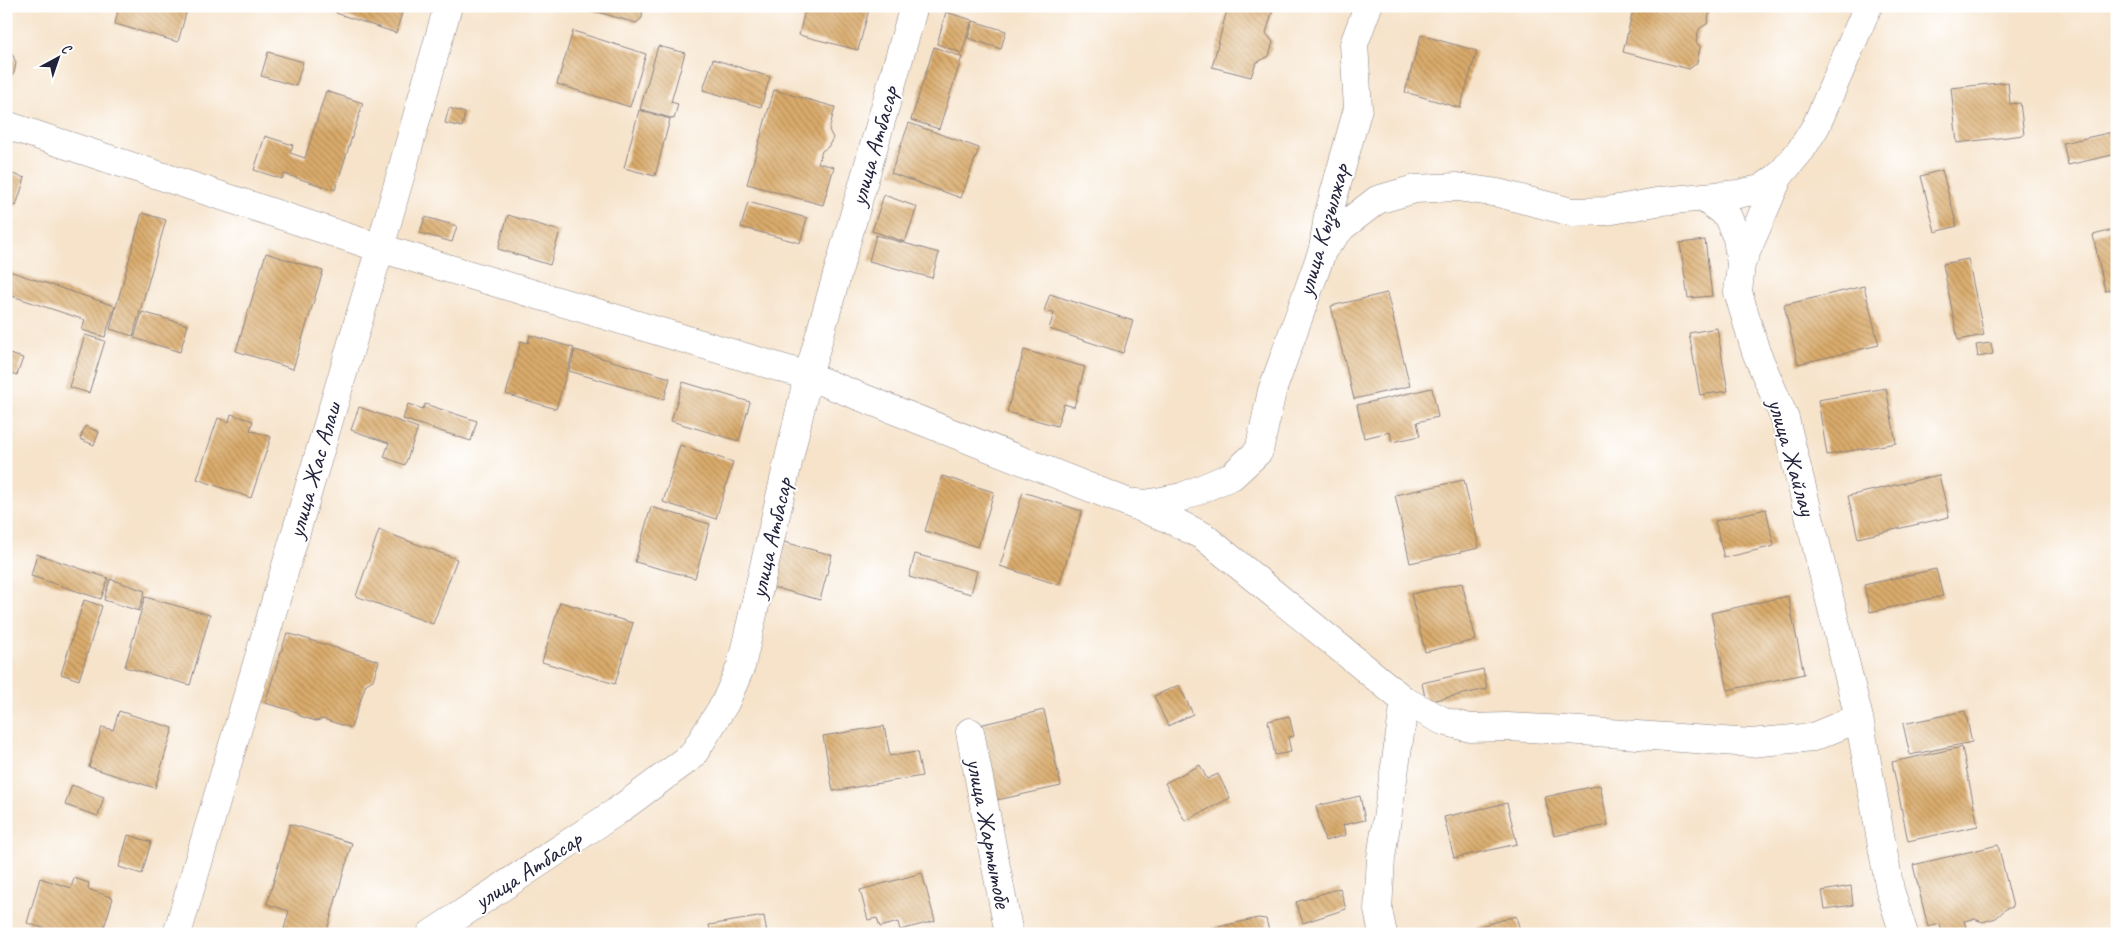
<svg xmlns="http://www.w3.org/2000/svg" width="2123" height="940" font-family="Caveat,sans-serif">
<defs>
<pattern id="building-back-hatch" width="6" height="6" patternUnits="userSpaceOnUse" patternTransform="scale(1.25)"><rect width="6" height="6" fill="#daab6b"/><path d="M-1 5l2 2M0 0l6 6M5-1l2 2" fill="none" stroke="#b08b59"/></pattern>
</defs>
<rect width="100%" height="100%" fill="#fff"/>
<filter id="ink" filterUnits="userSpaceOnUse"><feTurbulence type="fractalNoise" baseFrequency=".02" numOctaves="2"/><feDisplacementMap in="SourceGraphic" scale="10" xChannelSelector="R" yChannelSelector="G"/><feConvolveMatrix kernelMatrix="1 2 1 2 8 2 1 2 1" color-interpolation-filters="sRGB"/></filter>
<filter id="wash" filterUnits="userSpaceOnUse"><feTurbulence type="fractalNoise" baseFrequency=".0096" numOctaves="4" result="noise"/><feDisplacementMap in="SourceGraphic" scale="20" xChannelSelector="R" yChannelSelector="G"/><feGaussianBlur stdDeviation="1.12" result="paint"/><feColorMatrix in="noise" values="0 0 0 0 0 0 0 0 0 0 0 0 0 0 0 0 0 1.4 0 .05"/><feComposite in="paint" operator="in"/></filter>
<g filter="url(#wash)">
<rect width="100%" height="100%" fill="#f6e3ca"/>
<g id="blocks">
<path fill="url(#building-back-hatch)" d="M119,6h69l-10,36 -63,-18z
M338,6h66l-8,27 -60,-20z
M588,6h55l-1,12 -6,5 -49,-14z
M806,6h64l-12,44 -59,-15z
M1228,6h46l-8,27 7,9 -4,14 -13,7 -5,14 -39,-10z
M1634,6h77l-4,18 -8,5 -3,13 4,5 -3,16 -8,6 -66,-17z
M946,12l26,8 -10,33 -25,-9z
M973,21l33,10 -5,18 -33,-11z
M573,31l73,23 -16,53 -73,-23z
M1421,35l56,16 -17,57 -55,-16z
M658,46l27,7 -14,49 7,2 -4,15 -34,-10z
M934,47l28,10 -23,72 -28,-9z
M6,52l6,1 4,10 -2,10 -8,8z
M268,52l35,10 -7,24 -35,-10z
M713,59l57,18 -9,30 -58,-17z
M2008,82l2,22 10,-1 4,32 -67,8 -6,-55z
M774,90l61,17 -6,23 4,8 -5,9 -6,4 -4,12 16,4 -11,38 -76,-21z
M326,91l37,12 -28,87 -51,-16 -2,5 -28,-9 11,-34 28,9 -3,8 15,5z
M449,108l16,5 -3,14 -17,-4z
M639,110l31,9 -15,57 -31,-8z
M909,123l70,25 -18,50 -70,-25z
M2117,131v23l-49,11 -5,-22z
M1942,170l15,56 -22,6 -14,-56z
M6,172l19,6 -9,28 -10,-3z
M884,195l33,12 -12,35 -33,-11z
M748,202l59,16 -7,25 -59,-16z
M142,213l24,7 -33,116 -23,-7z
M508,215l52,16 -10,34 -52,-16z
M425,217l32,9 -5,16 -32,-9z
M2117,229v59l-12,3 -12,-56z
M876,235l63,18 -7,25 -63,-17z
M1705,240l7,56 -24,2 -8,-55z
M266,253l57,18 -30,98 -57,-18z
M1968,259l16,76 -26,5 -15,-76z
M6,270l109,36 -10,31 -23,-7 3,-10 -79,-26z
M1864,286l15,59 -81,19 -14,-59z
M1387,293l23,93 -56,13 -23,-93z
M1050,294l83,27 -10,32 -74,-24 5,-16 -10,-2z
M142,312l46,13 -8,27 -46,-14z
M1717,328l11,63 -28,4 -11,-62z
M85,335l20,6 -16,52 -20,-6z
M530,335l44,13 -18,61 -50,-15 15,-53 7,2z
M1991,343l2,11 -15,3 -2,-12z
M575,350l95,28 -6,21 -95,-28z
M1024,350l61,17 -11,40 -10,-3 -7,22 -50,-14z
M6,353l17,5 -6,17 -11,-3z
M683,382l67,20 -11,39 -68,-20z
M1432,388l6,29 -21,5 3,14 -28,6 -2,-10 -26,6 -7,-33z
M1886,388l10,55 -69,12 -9,-55z
M408,404l15,5 2,-5 52,17 -6,20 -68,-22z
M359,407l59,21 -13,37 -21,-8 5,-14 -38,-13z
M231,414l22,7 -3,9 21,7 -20,61 -54,-19 21,-61 11,4z
M85,426l14,6 -5,13 -14,-6z
M680,445l53,17 -17,57 -53,-17z
M1939,475l10,42 -91,21 -10,-42z
M942,476l52,16 -16,55 -53,-16z
M1464,480l15,68 -69,15 -15,-68z
M1023,492l59,19 -23,74 -59,-19z
M651,507l59,17 -15,54 -60,-16z
M1766,509l8,37 -50,12 -9,-37z
M379,530l78,29 -24,65 -77,-28z
M784,542l48,13 -12,45 -48,-13z
M37,554l71,24 -7,21 -70,-23z
M915,554l62,17 -6,23 -62,-17z
M1936,569l7,27 -73,16 -6,-27z
M110,579l35,12 -6,20 -35,-11z
M1462,583l14,57 -51,12 -14,-58z
M1788,596l16,78 -76,16 -17,-77z
M145,597l65,18 -20,70 -65,-18z
M84,600l18,6 -23,74 -18,-6z
M560,602l73,21 -18,61 -73,-22z
M287,633l92,28 -6,19 -7,4 -15,44 -28,-9 -7,2 -16,-5 -3,-4 -32,-9z
M1483,669l4,20 -61,13 -4,-19z
M1179,685l14,29 -25,12 -14,-30z
M1044,710l17,76 -64,14 -18,-75z
M119,711l54,17 -18,60 -66,-21 13,-40 11,3z
M1965,711l7,31 -62,13 -7,-31z
M1289,716l5,20 -6,1 3,15 -16,3 -7,-34z
M884,726l6,30 27,-4 5,24 -89,15 -10,-55z
M1962,747l16,79 -70,15 -16,-79z
M1200,765l7,14 11,-5 12,24 -45,23 -20,-38z
M72,785l32,12 -6,19 -33,-11z
M1600,785l8,40 -54,11 -9,-39z
M1360,796l5,24 -22,5 3,10 -21,6 -9,-35z
M1507,803l10,41 -63,14 -10,-41z
M290,824l62,19 -26,91h-26l-16,-5 5,-18 -22,-7z
M128,835l23,7 -9,32 -23,-7z
M1998,845l15,62 -7,2 -10,9 -13,4 -9,-3 -10,2 2,6 -24,6 -2,-9 -12,3 -15,-62z
M922,873l13,48 -35,9 -2,-8 -18,5 -3,-9 -9,2 -8,-30z
M40,878l31,10 3,-10 15,5 -1,6 25,9 -11,36h-40l-35,-11z
M1851,886l2,19 -28,4 -3,-18z
M1340,888l6,21 -43,14 -7,-21z
M764,916l3,18h-56l-2,-9z
M1516,916l5,18h-53l-1,-4z
M1258,918l8,1 3,12 -1,3h-54l-1,-6z"/>
</g>
</g>
<g filter="url(#ink)">
<use href="#blocks" fill-opacity="0" stroke="#8c8282" stroke-width="1"/>
<g fill="none" stroke-linecap="round" stroke-linejoin="round">
<defs>
<path id="street" d="M1868,6l-52,120 -15,24 -22,26 -38,88 -3,28 18,60 29,67 74,299 31,172 14,44
M6,125l374,123 428,128 359,142 36,18 202,165 38,20 27,7 37,-1 59,3 185,13 62,-6 46,-19
M1702,197l25,18 10,23 4,26
M1323,249l19,-22 35,-27 38,-11 42,-2 41,6 74,19 35,-1 55,-10 76,-7 23,-5 18,-13
M1135,503l11,1 36,-7 50,-21 27,-25 13,-60 51,-142 5,-33 30,-108 -4,-64 14,-38
M970,732l39,202
M177,934l203,-686 68,-242
M431,934l185,-122 76,-56 33,-53 16,-37 67,-290 106,-370
M1383,934l-5,-24 3,-52 24,-157"/>
</defs>
<use href="#street" stroke="#8c8282" stroke-width="29"/>
<use href="#street" stroke="#fff" stroke-width="28"/>
</g>
</g>
<g text-anchor="middle" stroke-width="4" stroke-linejoin="round" paint-order="stroke">
<g font-size="24" fill="#22223b" stroke="#fff">
<text transform="translate(874 146) rotate(-74)" y="8">улица Атбасар</text>
<text transform="translate(1323 230) rotate(-74)" y="8">улица Кызылжар</text>
<text transform="translate(1792 457) rotate(74)" y="8">улица Жайлау</text>
<text transform="translate(314 470) rotate(-74)" y="8">улица Жас Алаш</text>
<text transform="translate(771 538) rotate(-77)" y="8">улица Атбасар</text>
<text transform="translate(989 833) rotate(79)" y="8">улица Жартытобе</text>
<text transform="translate(528 870) rotate(-33)" y="8">улица Атбасар</text>
</g>
</g>
<rect width="2123" height="940" fill="none" stroke="#fff" stroke-width="25"/>
<g transform="translate(58 58) rotate(40)" stroke="#ffffff" stroke-width="4" paint-order="stroke">
<path d="M0-4L9 19L0 12L-9 19Z" fill="#22223b"/>
<text y="-8" font-size="14" font-weight="bold" text-anchor="middle" fill="#22223b">С</text>
</g>
</svg>
